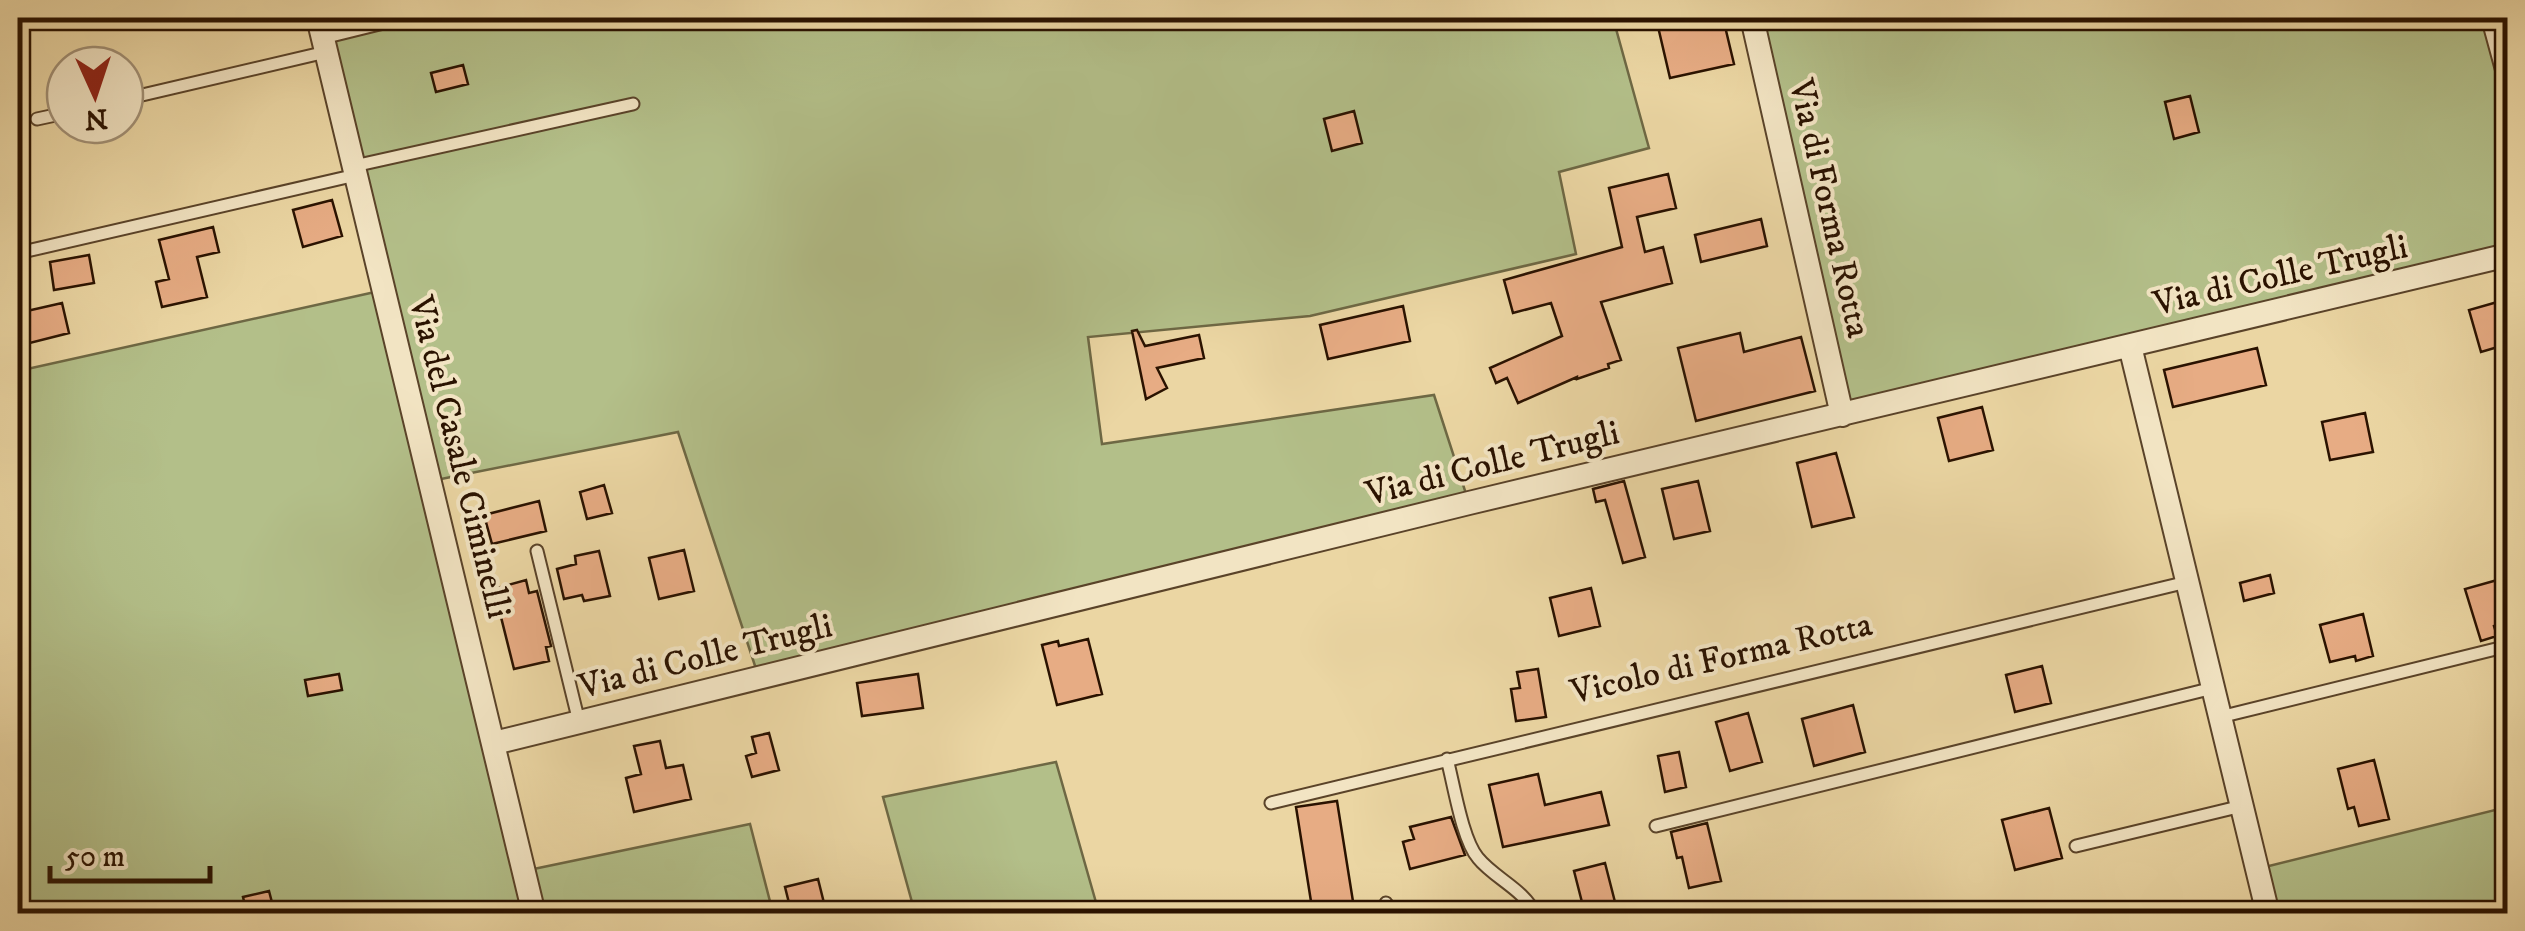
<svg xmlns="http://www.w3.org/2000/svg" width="2525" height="931" font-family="'IM FELL DW Pica',serif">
<rect width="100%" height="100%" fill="#ebd6a3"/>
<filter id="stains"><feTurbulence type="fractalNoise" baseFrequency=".002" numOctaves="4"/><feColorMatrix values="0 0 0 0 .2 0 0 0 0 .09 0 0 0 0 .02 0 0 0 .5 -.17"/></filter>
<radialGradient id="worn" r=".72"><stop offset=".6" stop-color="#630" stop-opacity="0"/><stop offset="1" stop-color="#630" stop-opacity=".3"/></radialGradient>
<path fill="#b3bf89" stroke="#6e6844" stroke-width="2.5" d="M318,18h1295l36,130 -90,24 17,82 -266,62 -222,21 14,107 332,-49 35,108 -710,175 -81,-246 -247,49 93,390 226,-47 23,89h-755v-542l366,-81z
M1752,18h755v237l-665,160z
M1056,762l43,151h-184l-32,-116z
M2507,807v106h-239l-11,-44z"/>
<path fill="#e7ac84" stroke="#2a1200" stroke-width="2.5" d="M1656,18h67l11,46 -64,14z
M463,65l5,19 -32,8 -5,-19z
M2190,96l9,36 -25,7 -9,-37z
M1354,111l8,32 -30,8 -8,-32z
M1668,174l8,34 -39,9 8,35 18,-5 9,36 -71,19 20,58 -13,4 1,4 -32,11v-2l-59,26 -11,-25 -11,5 -6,-15 72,-32 -11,-33 -38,10 -9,-33 118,-33 -13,-59z
M332,200l10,36 -39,11 -10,-37z
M1761,219l6,27 -66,16 -6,-27z
M213,227l6,25 -22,5 10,40 -45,10 -6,-25 13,-3 -10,-39z
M89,255l5,28 -40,7 -4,-28z
M2508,299v45l-27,8 -12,-42z
M62,303l7,30 -51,13v-33z
M1403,306l7,35 -82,18 -8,-34z
M1137,330l8,16 54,-11 5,23 -47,10 10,20 -21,11 -14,-68z
M1740,333l4,19 57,-15 14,54 -119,30 -18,-73z
M2257,348l9,37 -93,22 -9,-37z
M1982,407l11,43 -44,11 -11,-43z
M2365,413l8,39 -43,8 -8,-38z
M1836,453l18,64 -42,10 -15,-64z
M1624,481l21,76 -22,6 -18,-63 -9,2 -3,-13z
M1698,481l12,50 -36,8 -12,-50z
M604,485l8,28 -25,6 -7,-27z
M539,501l7,30 -54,13 -8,-29z
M684,550l10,41 -35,8 -10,-41z
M599,551l11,45 -26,5 -2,-6 -18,4 -7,-30 19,-5 -1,-8z
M2270,575l4,18 -30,8 -4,-18z
M2508,577v39l-7,2 1,5 -8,3 3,10 -16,5 -16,-52z
M526,580l3,13 8,-2 14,55 -5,1 3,14 -35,8 -20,-80z
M1591,588l9,38 -41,10 -9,-38z
M2363,614l10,42 -17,5 -1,-5 -25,6 -10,-37z
M1088,639l14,55 -45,11 -15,-60 16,-4 1,5z
M2042,666l9,37 -36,9 -9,-37z
M1538,669l8,48 -30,4 -5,-32 9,-1 -3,-16z
M339,674l3,16 -34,6 -3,-16z
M918,674l5,34 -61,8 -5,-33z
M1853,705l12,47 -51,14 -12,-47z
M1748,713l14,49 -32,9 -14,-49z
M769,733l10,37 -27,7 -6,-21 10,-3 -4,-16z
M660,741l6,27 17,-3 8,34 -57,13 -8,-34 15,-4 -7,-28z
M1679,752l7,35 -21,5 -7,-36z
M2374,760l15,59 -30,7 -5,-19 -6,2 -10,-40z
M1538,774l7,31 56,-13 8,33 -106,22 -14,-62z
M1337,801l18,113h-42l-17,-107z
M2049,808l13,50 -47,12 -13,-50z
M1451,817l14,38 -55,14 -7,-27 11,-3 -4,-12z
M1707,823l14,58 -32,7 -7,-31 -5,1 -6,-26z
M1605,863l10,39 -31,8 -10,-39z
M818,879l7,28 -20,4 -1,-3 -13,3 -6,-24z
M269,891l6,23h-28l-4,-17z"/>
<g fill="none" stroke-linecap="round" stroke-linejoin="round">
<defs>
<path id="lane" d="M323,38l81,-20
M125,99l201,-47
M37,119l28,-6
M354,166l279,-62
M18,253l338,-78
M537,551l42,171
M2220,717l288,-71
M1447,759c7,26 15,80 31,99 16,20 47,32 57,56
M1271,803l916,-221
M1656,826l557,-138
M2076,846l166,-40
M1386,903l1,11"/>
<path id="street" d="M318,18l216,896
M1752,18l90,397
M2493,18l15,55
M2130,346l138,568
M494,743l975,-240 1039,-248"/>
</defs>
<use href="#lane" stroke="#5a4329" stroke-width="15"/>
<use href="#street" stroke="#5a4329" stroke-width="26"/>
<use href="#lane" stroke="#f2e4c3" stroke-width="11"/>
<use href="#street" stroke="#f2e4c3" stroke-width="22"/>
</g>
<g text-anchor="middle" stroke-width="8" stroke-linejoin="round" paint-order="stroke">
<g font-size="35" fill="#2a1200" stroke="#f2e4c3">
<text transform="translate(1831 208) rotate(77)" y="12">Via di Forma Rotta</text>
<text transform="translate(2280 274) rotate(-13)" y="12">Via di Colle Trugli</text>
<text transform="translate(461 457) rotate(76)" y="12">Via del Casale Ciminelli</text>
<text transform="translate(1492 462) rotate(-14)" y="12">Via di Colle Trugli</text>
<text transform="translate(705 655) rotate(-14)" y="12">Via di Colle Trugli</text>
<text transform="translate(1721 657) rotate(-13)" y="12">Vicolo di Forma Rotta</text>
</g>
</g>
<rect width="2525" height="931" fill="none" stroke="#ebd6a3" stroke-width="60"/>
<rect x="20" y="20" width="2485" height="891" fill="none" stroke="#2a1200" stroke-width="5"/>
<rect x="30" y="30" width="2465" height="871" fill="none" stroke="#2a1200" stroke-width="2.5"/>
<g transform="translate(95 95) rotate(177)"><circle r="48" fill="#f2e4c3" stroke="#a29075" stroke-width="2.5"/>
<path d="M0-8L18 38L0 25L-18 38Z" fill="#8f2418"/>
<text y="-15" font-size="28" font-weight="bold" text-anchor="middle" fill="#2a1200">N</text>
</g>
<path d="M50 866v15h160v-15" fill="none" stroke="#2a1200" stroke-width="5"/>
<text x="65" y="866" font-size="30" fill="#2a1200" stroke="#f2e4c3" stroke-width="8" paint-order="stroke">50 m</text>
<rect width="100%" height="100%" filter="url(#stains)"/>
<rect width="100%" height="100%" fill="url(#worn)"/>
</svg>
